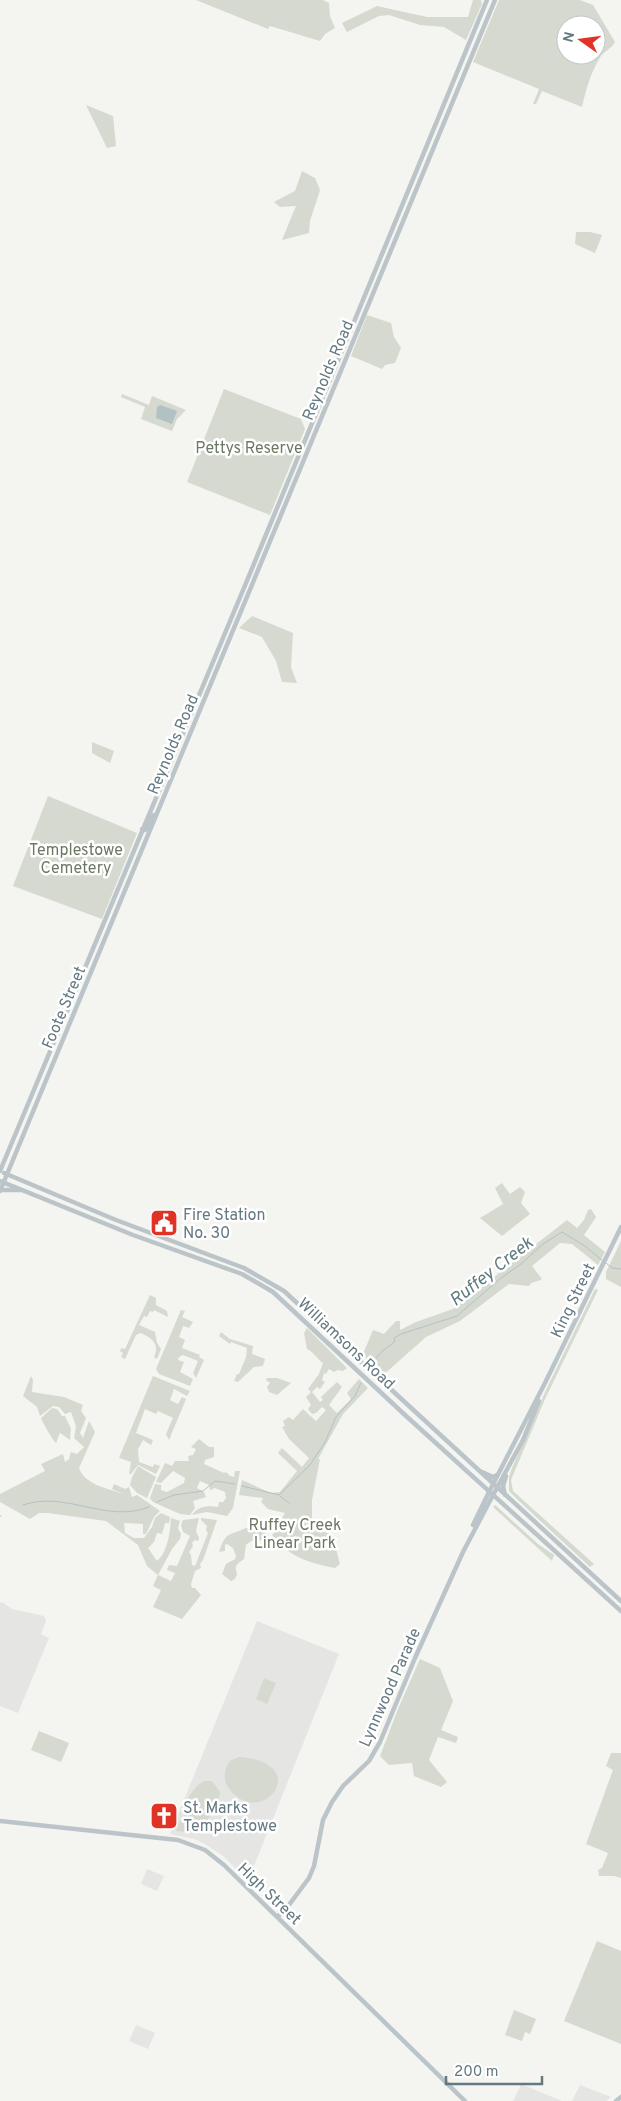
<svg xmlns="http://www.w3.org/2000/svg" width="621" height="2101" font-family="Overpass,sans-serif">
<rect width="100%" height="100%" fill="#f4f4f0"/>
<path fill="#e5e5e4" d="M2,1602l10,7 32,7 2,5 -5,13 8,4 -31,75 -18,-7v-103z
M257,1621l82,33 -91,227 -25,-25 -18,-12 -11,-5 -24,-5z
M147,1869l17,7 -7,15 -16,-7z
M136,2025l19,8 -7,16 -19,-8z
M521,2084l41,17h-49z
M580,2085l31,12 -5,4h-34z"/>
<path fill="#d5d9d0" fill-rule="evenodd" d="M196,0h127l6,3 1,13 5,12 -10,6 -5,7 -50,-15 -2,3z
M473,0h8l1,4 -16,36 -22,-13 -24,-2 -31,-10 -10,1 -32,16 -5,-9 35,-17 50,11h41z
M499,0h81l13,5 22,37c-3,6 -10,9 -14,14 -10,15 -15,34 -19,51l-40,-16 -6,13h-3l6,-15 -66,-27zM566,25h30v30h-30z
M86,105l27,11 3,30 -9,2z
M302,171l13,7 5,12 -10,31 -1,12 -27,7 14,-34 -16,1 -6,-5 21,-11z
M576,232h14l12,3 -7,18 -20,-9z
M367,315l24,8 3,14 7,11 -6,15 -10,2 -3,4 -31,-13z
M224,389l77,30 4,10 -35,86 -83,-33z
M122,394l27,11 3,-9 34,14 -9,9 -5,12 -31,-12 4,-12 -24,-10z
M252,616l41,17 -2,34 6,16 -15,-1 -6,-21 -14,-24 -23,-9z
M92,742l22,9 -4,12 -18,-10z
M48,796l89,37 -35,86 -89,-33z
M502,1183l8,11 10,-7 5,5 -4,11 9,11 -28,22 -22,-18 23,-14 -8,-16z
M591,1209l5,8 -12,18 21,17 -7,13 -26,-21 -12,-1 -28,23 10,13c-4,3 -11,2 -13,7l-20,-2 -49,37 -34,16 -44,39 -12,-12 -7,-10 10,-24 11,4 12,-13h4v9l16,-8 37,-13 114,-89 10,8 7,-8 4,-10z
M621,1241v46l-15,-8v-7z
M595,1289l3,1 -53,109 -34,81 2,11 81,73 -4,3 -71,-66 -10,-10v-14l3,-9 34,-78z
M150,1295l6,3v7l11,6 1,6 -14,-7 -1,2 -3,-1 -3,6 -3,-1 -5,9 16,7 2,11 4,6 -4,10 -3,-2c6,-13 -2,-19 -13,-24l-5,2 -11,24 -4,-2 2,-4 -3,-2 1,-3 4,1z
M181,1310l4,1 -3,6 11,5 -4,6 -6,-2 -4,11 6,3 -3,8 18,7 -1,2 5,3 -8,18 -3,-5 5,-12 -15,-6 -4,2 -1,3 6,2 -4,10 13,7 -3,7 -31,-12 -3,-5z
M307,1328l40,40 -4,3 -5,-1 -4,2 -5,-3 -3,5 -2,-1 -2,7 3,2 -5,7 -3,-2 -5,5 8,10 3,-2 -2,-3 16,-15 5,5 -13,18 8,8 14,-14 -4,-6 12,-14 9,9 -25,26 -25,45h2l-8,41v29l20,5 8,30 -5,4c-30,-6 -42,-10 -63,-32l13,-23 -17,-4 -7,-7 2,-4 -24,-3 3,-15 29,13 9,-1 17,-21 -19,-18 4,-5 20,19 7,-9 -20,-19 -7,-12 3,-1 -2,-5 6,-4 4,3 10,-11 13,12 10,-11 -4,-3 -6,6 -4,1 -4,-5 3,-4 -5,-8 5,-5 -3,-3 11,-15 4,-11c-6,-4 -8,-10 -16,-14l-3,-16z
M221,1332l9,7 23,7 -1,8 13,5 -2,7 -9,1 -16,15 -4,-1 3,-7h2l7,-17 1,-9 -16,-6 -1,2 -11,-8z
M31,1376l2,4 -1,12 32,5 19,8 -2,6 5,7 -6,15 3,5 6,-17 6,11 -16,36c6,17 28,20 44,26l-11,-5 2,-5 11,5 4,-2 3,10 5,-2 23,16 -6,6 -8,17h-3v-10l-19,-1 1,10 9,5h10l8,-11 3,-9 6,-5 9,4 -1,6h-4l-3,11 -5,-1 -3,9 -6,6 9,13c11,-9 13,-29 14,-43l9,3 -2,7 3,6 -1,5 -8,10 -14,26 13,6 4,-8 -8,-3 2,-5 8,1 13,-30 -7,-4 -2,-7 2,-5 16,-2 -3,13 3,7 -1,3 -3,-1 -3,3 1,3 -4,6 2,3 1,10 3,1 13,-33 -2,-3 1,-4 -6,-6v-2l16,2 -14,40 -3,4 1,4 -6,3 -4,13 1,4h3l6,7 -19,24 -29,-12 8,-17 -8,-4 5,-11 -11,-9 -9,-21 -32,-24 -58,-8h-9l-9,6 -30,-17v-8l45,-23 -4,-7 22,-10 2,8 4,-3 2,-7 6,2 7,-7 -10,-9 2,-12 -5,-14 -6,2 -6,-7 -6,-1 -13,10 -3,-9 -14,-11z
M153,1376l37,15 -3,5 -13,-7 -4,11 8,4 4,-7 4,2 -17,41 -3,-6 7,-16 -15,-7 -2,3 -11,-5 -9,24 17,7 -2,5 -8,-5 -5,9 1,13 14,5 1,-3 6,2 -4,8 -18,-9 -7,9h-2l2,-12 -12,-4z
M267,1378h10l14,5 -14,12 -8,-3 -2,-5 3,-4 -4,-3z
M52,1408l5,1 5,7h3l6,13 -1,11 -10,-7 -4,10c-2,-1 -15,-23 -15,-25z
M199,1439l10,8h5v10l-9,3 -1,4 20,9 2,-1 4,4 4,1 1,-6h5l-7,37 -6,8 -20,-4 -15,3c5,-9 17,-10 26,-8l1,-5h4l3,-4 -1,-6 -10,-4 -5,2 -1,-5 -9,-4 -3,7 7,4 2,5 -13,4 2,7 -5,7 -10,-1 -27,-12 -3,-4 5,-14 6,1v5l6,2 17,-9 1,-5 -12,-7 -12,12 -5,-1 9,-19 7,3 3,-5h14l-1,-5 5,-1 3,-6 -5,-2z
M138,1466l18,11 -9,21 -10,-5 -7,-8 2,-8z
M495,1505l43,39 16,11 -2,6 -59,-54z
M246,1528l20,5 3,3 -4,4 -14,1 -5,4 -2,14c-7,5 -10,6 -7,15l-2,5 -4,2 -9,-7 4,-10 9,-5 1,-3 -3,-8 -6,-4 -2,1v6l-6,1c7,-21 10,-16 27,-24z
M420,1659l20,9 13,33 -12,29 17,7 -2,6 -18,-6 -9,23 18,22 -6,5 -27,-11 -2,-13 -23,2 -9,-9 18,-47z
M264,1678l12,5 -9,21 -11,-5z
M39,1731l30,12 -8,19 -30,-12z
M611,1753h10v125l-7,-2h-15l-1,-6 4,-2 6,-15 -22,-9 27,-74 -7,-4z
M239,1757c78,6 20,76 -11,30 -5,-8 -4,-18 2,-26z
M205,1781h7l8,11 -1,7 -12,22 -9,8h-4l-6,-4 -1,7 -11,-1 4,-11 6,4c-7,-13 6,-39 19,-43z
M597,1941l24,10v93l-57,-23z
M514,2010l22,9 -6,15 -5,-2 -3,9 -17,-6z"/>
<path fill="#b2c2c4" d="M160,405l17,6 -5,13 -16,-6 1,-11z"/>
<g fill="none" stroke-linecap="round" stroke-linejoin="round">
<path stroke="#b2c2c4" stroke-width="1" d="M606,1263l6,5 9,1
M375,1360c6,-10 12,-11 20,-19l-1,-3 7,-4 56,-18 44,-38 20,-14 22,-20 19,-12 23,14 18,15
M242,1486l37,9 31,-30 15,-23 11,-25 19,-21 6,-13
M280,1496l9,7
M157,1502l17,-7 29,-4 12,-10 20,3
M23,1505c43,-15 83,19 126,2
M0,1516h1"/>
<path stroke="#bbc4c8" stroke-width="4.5" d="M473,1525l16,-33
M0,1821l178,19 27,10 19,15 241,236
M277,1917l9,-8 23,-31 5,-12 9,-46 9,-18 11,-16 26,-25 11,-19 35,-84 48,-106 30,-57"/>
<path stroke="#bbc4c8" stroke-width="4.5" d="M142,829l3,1 9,-15
M0,1171l246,-588 241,-583
M4,1173l112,47 128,48 40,23 337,310
M0,1181l133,54 109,39 31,18 132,123 216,196
M0,1190h21
M0,1191l495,-1191
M482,1472l11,5 4,-2
M489,1492l56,-109 76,-156
M493,1495l30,-55 16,-39
M505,1495l-2,-9 3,-10
M616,2101l5,-4"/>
</g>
<defs>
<symbol id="civic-square" viewBox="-11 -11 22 22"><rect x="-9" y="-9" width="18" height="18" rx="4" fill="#e03225" stroke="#fff"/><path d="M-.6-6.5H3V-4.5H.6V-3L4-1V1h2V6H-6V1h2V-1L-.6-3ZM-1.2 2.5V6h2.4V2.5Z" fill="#fff"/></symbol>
<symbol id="church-square" viewBox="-11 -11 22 22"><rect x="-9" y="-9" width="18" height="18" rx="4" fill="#e03225" stroke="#fff"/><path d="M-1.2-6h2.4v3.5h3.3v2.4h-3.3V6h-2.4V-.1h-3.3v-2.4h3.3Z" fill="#fff"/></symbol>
</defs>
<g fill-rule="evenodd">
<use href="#civic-square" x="148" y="1207" width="32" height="32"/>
<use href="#church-square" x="148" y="1800" width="32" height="32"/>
</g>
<g text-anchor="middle" stroke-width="5" stroke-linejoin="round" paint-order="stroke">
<g font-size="16" fill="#647981" stroke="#fff">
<text transform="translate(327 370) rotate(-67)" y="6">Reynolds Road</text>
<text transform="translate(172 744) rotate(-67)" y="6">Reynolds Road</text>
<text transform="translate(63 1007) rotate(-67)" y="6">Foote Street</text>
<text transform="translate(572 1300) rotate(-64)" y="6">King Street</text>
<text transform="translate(347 1343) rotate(43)" y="6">Williamsons Road</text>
<text transform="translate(389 1687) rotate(-66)" y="6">Lynnwood Parade</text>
<text transform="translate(270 1893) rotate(44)" y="6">High Street</text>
</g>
<g font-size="16" fill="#6b7862" stroke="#fff">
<text x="249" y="453">Pettys Reserve</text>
<text x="76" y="855">Templestowe<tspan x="76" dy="18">Cemetery</tspan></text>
<text x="295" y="1530">Ruffey Creek<tspan x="295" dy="18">Linear Park</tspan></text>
</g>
<g font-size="16" fill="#647981" stroke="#fff" text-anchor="start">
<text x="183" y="1220">Fire Station<tspan x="183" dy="18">No. 30</tspan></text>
<text x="183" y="1813">St. Marks<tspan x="183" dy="18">Templestowe</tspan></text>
</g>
<g font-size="18" font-style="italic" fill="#5f7b7f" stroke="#fff">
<text transform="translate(491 1271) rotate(-38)" y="6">Ruffey Creek</text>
</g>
</g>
<g transform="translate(581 40) rotate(284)"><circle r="24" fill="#ffffff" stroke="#c1c9cd"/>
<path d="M0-4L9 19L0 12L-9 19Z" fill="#e03225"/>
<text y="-8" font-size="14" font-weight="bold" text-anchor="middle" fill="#647981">N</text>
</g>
<path d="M446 2076v8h96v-8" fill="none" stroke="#647981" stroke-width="2.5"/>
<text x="454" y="2076" font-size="15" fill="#647981" stroke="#ffffff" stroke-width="4" paint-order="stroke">200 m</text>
</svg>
